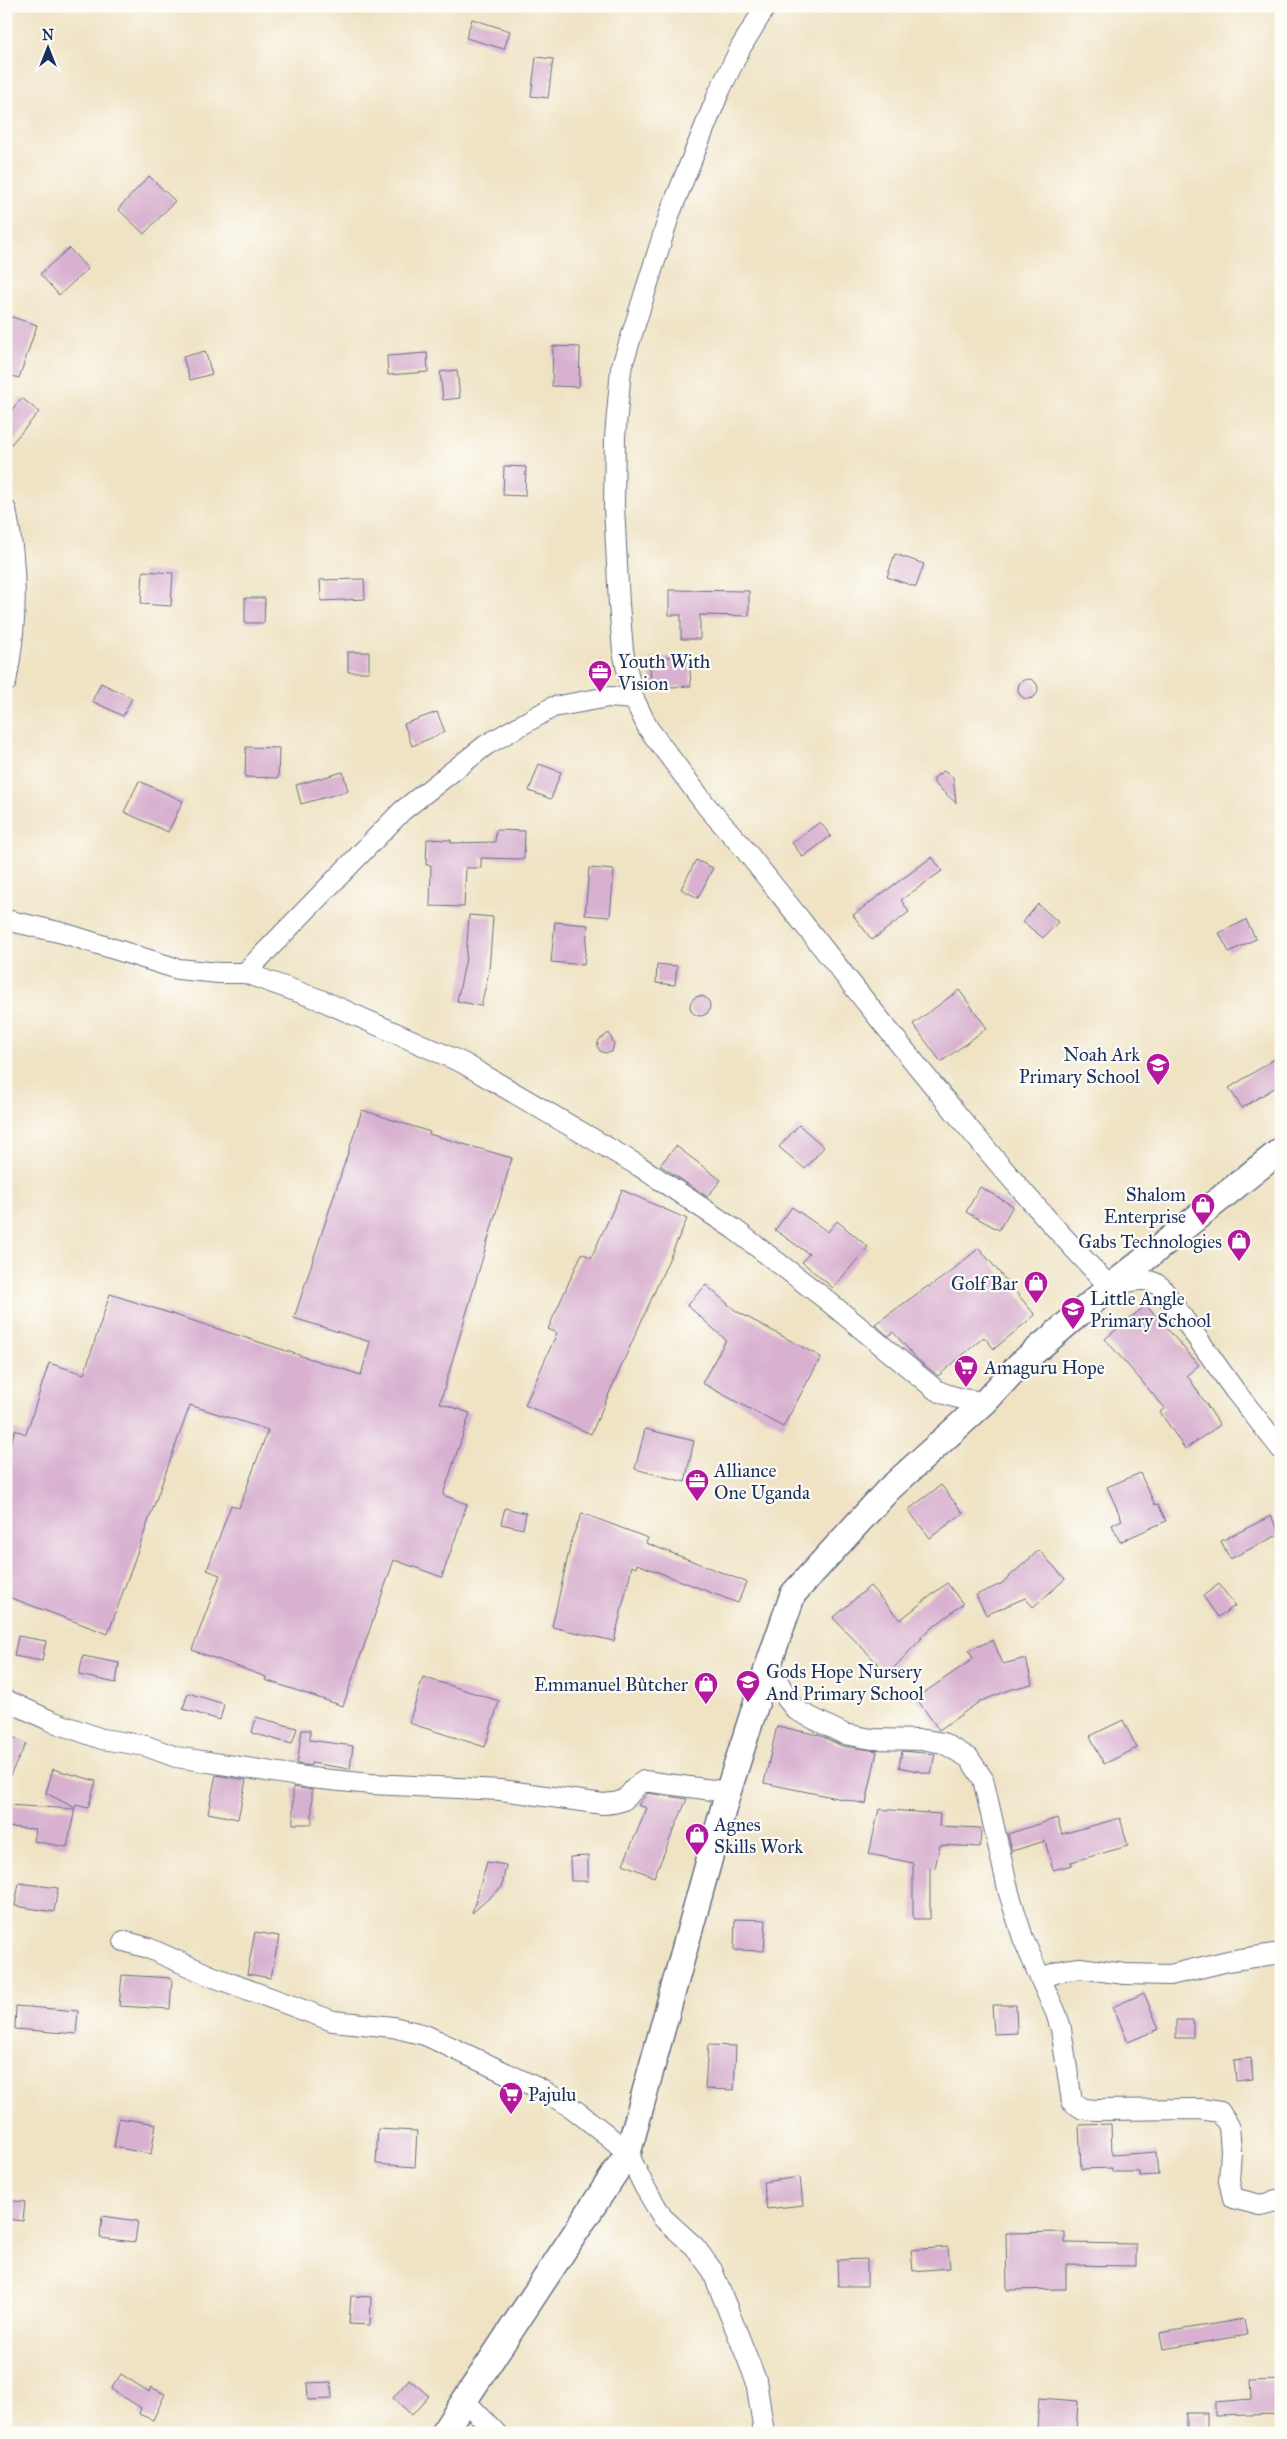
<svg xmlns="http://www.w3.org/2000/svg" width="1287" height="2439" font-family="'IM FELL Great Primer',serif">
<rect width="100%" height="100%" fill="#fdfcf7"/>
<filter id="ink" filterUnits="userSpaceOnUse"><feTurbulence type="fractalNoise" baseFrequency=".02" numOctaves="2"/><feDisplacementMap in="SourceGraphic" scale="10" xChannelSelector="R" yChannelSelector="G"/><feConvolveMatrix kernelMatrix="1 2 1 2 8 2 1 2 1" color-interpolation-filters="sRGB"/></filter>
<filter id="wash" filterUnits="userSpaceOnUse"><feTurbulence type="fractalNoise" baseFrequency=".0096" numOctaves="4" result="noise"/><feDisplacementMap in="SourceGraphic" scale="20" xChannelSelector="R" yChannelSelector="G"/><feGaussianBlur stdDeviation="1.12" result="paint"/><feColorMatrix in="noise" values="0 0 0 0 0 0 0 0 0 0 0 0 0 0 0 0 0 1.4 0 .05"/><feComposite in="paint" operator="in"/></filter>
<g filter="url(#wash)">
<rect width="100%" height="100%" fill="#efe3c4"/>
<g id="blocks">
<path fill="#d8b1d0" d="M472,19l38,12 -6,18 -38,-11z
M536,57l17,2 -5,39 -17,-2z
M149,176l26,25 -31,33 -26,-25z
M69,248l19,21 -29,26 -19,-21z
M6,315l31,10 -18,53 -13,-4z
M553,346l27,1 -1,40 -27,-1z
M205,351l7,23 -22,6 -7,-23z
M427,353l1,19 -40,3 -1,-19z
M457,370l3,28 -17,2 -3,-28z
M22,398l17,14 -33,38v-34z
M504,466l22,1 -1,29 -22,-1z
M895,554l29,10 -8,23 -29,-10z
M143,571l30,2 -2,33 -30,-2z
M364,579l1,20 -44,2 -1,-21z
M669,590l80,1v25l-49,-1v24h-19v-24h-12z
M245,598h20l-1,25h-19z
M348,652h21v20h-21z
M689,656l2,30 -40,2 -1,-30z
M1018 689a10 10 0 1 1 20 0a10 10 0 1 1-20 0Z
M101,683l31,15 -9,18 -31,-15z
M437,712l8,20 -33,14 -8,-22z
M246,747l33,1 -1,30 -33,-1z
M539,764l22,8 -10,27 -22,-8z
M943,771l10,6 3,26 -22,-20v-5z
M343,772l5,19 -47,13 -5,-19z
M139,781l44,20 -15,31 -44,-20z
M820,822l11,14 -28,21 -11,-14z
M496,830l29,1 -1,28 -43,-1v10h-15l-2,39 -34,-1 1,-41h-5l1,-26 24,1v3l44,-1z
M932,857l10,14 -41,29 8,12 -37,28 -19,-25z
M696,860l17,8 -15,30 -17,-9z
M589,868l25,2 -4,47 -25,-2z
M1038,904l20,18 -15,16 -20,-16z
M469,915l24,2 -4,54 -8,35 -24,-5 9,-43z
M1246,920l10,19 -27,13 -10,-19z
M555,922l33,3 -4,40 -33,-3z
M657,964l20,2 -2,19 -19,-2z
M959,990l28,38 -46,34 -28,-38z
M690 1006a10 10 0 1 1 20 0a10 10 0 1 1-20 0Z
M609,1033l5,11 -2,8 -7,1 -5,-2 -3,-5 2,-6z
M1281,1055v29l-39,24 -13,-20z
M362,1110l68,22 -1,2 83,24 -72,245 30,10 -27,82 24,9 -25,73 -48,-17 -51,146 -78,-26 1,-3 -74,-27 28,-75 -13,-5 24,-65 8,3 29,-78 -78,-25 -82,229 -102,-38v-140l9,-26 11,4 23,-71 35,11 26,-80 251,81 9,-33 -76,-24z
M799,1125l25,22 -19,22 -26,-22z
M676,1146l45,34 -14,17 -47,-32z
M980,1187l33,19 -14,24 -33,-18z
M622,1190l65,29 -96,215 -66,-29 32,-72 -9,-4 34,-76 9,5z
M792,1207l36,25 9,-11 31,26 -35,41 -31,-26 7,-8 -34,-24z
M979,1248l56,67 -41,34 -10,-12 -46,39 -22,-18 -23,-26 -5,4 -13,-12 53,-38 1,1 20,-14z
M706,1285l30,26 85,46 -38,70 -81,-44 24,-43 -39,-35z
M1146,1305l53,60 -12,10 33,50 -35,24 -25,-37 5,-4 -60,-69z
M645,1429l49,12 -9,41 -50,-13z
M1140,1473l15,32 3,-1 8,17 -46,21 -8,-17 10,-5 -15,-33z
M941,1485l22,28 -33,25 -22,-28z
M505,1508l21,5 -3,16 -22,-5z
M582,1513l66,25 -2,5 100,39 -8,21 -101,-39 -1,4 -4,-2 -18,75 -62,-14 20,-89z
M1271,1516l9,18 -50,25 -9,-18z
M1039,1550l26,29 -32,28 -8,-9 -39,17 -10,-20 25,-11z
M947,1583l16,21 -43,33 2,1 -34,36 -55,-56 37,-32 30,34z
M1219,1584l16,22 -17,11 -15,-21z
M18,1636l28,5 -4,20 -28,-5z
M993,1640l10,24 23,-6 6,26 -20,5 -33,13 -40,28 -23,-32 57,-39 -4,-9z
M83,1656l36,7 -3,20 -37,-8z
M423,1677l76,24 -14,46 -76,-24z
M188,1693l36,11 -4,16 -37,-11z
M256,1717l41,11 -5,16 -40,-11z
M1123,1720l14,28 -33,16 -14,-28z
M777,1726l42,9 23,11 35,5 -11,53 -102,-21z
M302,1730h8v10l43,6 -3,23 -39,-6v3l-14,-2z
M6,1733l20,11 -20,39z
M902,1751l33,3 -4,20 -32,-7z
M53,1769l43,12 -8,27 -12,-3 -1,3 -29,-15z
M216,1775l30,5 -8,39 -30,-6z
M293,1787l19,3v34h-19z
M647,1793l40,6 -33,78 -31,-13 24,-56 -9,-3z
M6,1805l69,4 -8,38 -34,-6 2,-12 -29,-2z
M879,1809l61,5 -1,12 42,2 -1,19 -40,-2 -5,23 -5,-1v52h-17v-56l-44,-9z
M1057,1818l5,16 58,-16 8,28 -57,16 1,3 -19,5 -8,-29 -33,10 -4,-17z
M588,1856v25h-17l-1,-24z
M487,1862l19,3 -4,22 -30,26z
M19,1883l39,5 -4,24 -39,-6z
M735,1919l31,1 -2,31 -30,-1z
M255,1932l24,4 -8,42 -24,-4z
M122,1975l50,3 -2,31 -51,-3z
M1144,1993l15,36 -31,13 -15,-35z
M992,2005h24l1,28 -23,1z
M16,2006l62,5 -2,23 -61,-5z
M1176,2020h17v18h-17z
M708,2045l28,1 -2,44 -29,-1z
M1251,2058l2,21 -17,2 -2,-21z
M119,2118l37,6 -5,30 -37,-7z
M1111,2124l1,31 44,-3 2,23 -18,1v-4h-28v-4l-31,1 -2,-44z
M378,2129l39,2 -2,36 -39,-3z
M800,2177l3,28 -36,4 -4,-27z
M6,2200l19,2 -2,19 -17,-2z
M102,2216l36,5 -3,21 -35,-4z
M1065,2232v11l71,1v22l-70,-1v24l-59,1 -1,-57z
M948,2247l2,21 -37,3 -2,-21z
M867,2259v27h-29l-1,-26z
M351,2296l20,1 -1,28 -21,-1z
M1244,2319l3,16 -84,14 -3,-16z
M121,2374l28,18 2,-5 14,7 -12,26 -14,-6 2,-6 -30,-19z
M409,2379l20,17 -17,19 -19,-17z
M1281,2380v34l-66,2v-14l36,-3 -1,-18z
M331,2382l1,17 -24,1 -1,-17z
M1039,2398l39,3 -2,31 -39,-2z
M1186,2413h21v18h-21z"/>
</g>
</g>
<g filter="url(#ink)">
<use href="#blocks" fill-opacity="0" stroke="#656e82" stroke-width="1"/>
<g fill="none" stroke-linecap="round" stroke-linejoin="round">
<defs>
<path id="minor" d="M766,6l-25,41 -22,45 -49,121 -49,156 -6,68 -1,69 5,98 4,47 10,46 15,31 60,80 33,37c120,150 236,303 369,442 18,-5 36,-13 51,0l74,104 46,58
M6,510c12,56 11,116 0,172
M6,920l57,13 115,36 41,4h26l157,-162 84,-66 67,-38 56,-10 24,2
M245,973l76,27 142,63 176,103 95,63 90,69 112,92c16,8 31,10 49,12
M769,1663l18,36 9,11 48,24 28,5 54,1 17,3 26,15 14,21 26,114 14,45 17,40 25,-8 15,-2 45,6 45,1 58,-14 53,-8
M6,1700l45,21 51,18 44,7 30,11 135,21 60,6 130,6 102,14c33,-2 20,-11 41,-23l84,11
M124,1941l24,7 63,28 122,45 60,6 32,8 115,54 31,18 36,28 21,18 16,33 19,32 32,29 17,23 44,110 8,53
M1040,1978l16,35 5,16 11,73 11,7 13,1 104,-1 20,3 9,14 2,25 -2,30 4,17 27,7 21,-5
M465,2401l31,32"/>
<path id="tertiary" d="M443,2433l185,-280 100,-361 41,-129 24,-69 95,-104 97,-88 34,-37 91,-78 171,-137"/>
</defs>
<use href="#minor" stroke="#656e82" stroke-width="22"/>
<use href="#tertiary" stroke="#656e82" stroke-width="28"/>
<use href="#minor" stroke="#fff" stroke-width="20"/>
<use href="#tertiary" stroke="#fff" stroke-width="25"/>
</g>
</g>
<defs>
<symbol id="office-pin" viewBox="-11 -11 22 30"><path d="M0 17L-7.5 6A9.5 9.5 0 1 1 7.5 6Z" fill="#b5179e" stroke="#fdfcf7"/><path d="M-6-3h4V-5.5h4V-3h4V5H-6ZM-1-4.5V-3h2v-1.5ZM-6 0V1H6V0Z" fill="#fff"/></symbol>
<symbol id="school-pin" viewBox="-11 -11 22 30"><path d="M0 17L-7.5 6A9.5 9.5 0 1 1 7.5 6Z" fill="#b5179e" stroke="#fdfcf7"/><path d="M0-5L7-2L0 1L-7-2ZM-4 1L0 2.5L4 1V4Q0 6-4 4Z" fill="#fff"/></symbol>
<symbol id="shop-pin" viewBox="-11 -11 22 30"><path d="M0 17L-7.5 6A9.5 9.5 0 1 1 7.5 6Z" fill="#b5179e" stroke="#fdfcf7"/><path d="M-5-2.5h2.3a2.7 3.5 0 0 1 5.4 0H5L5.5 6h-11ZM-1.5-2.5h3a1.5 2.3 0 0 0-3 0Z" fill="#fff"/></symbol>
<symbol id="supermarket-pin" viewBox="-11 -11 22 30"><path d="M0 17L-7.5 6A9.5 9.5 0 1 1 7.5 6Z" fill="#b5179e" stroke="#fdfcf7"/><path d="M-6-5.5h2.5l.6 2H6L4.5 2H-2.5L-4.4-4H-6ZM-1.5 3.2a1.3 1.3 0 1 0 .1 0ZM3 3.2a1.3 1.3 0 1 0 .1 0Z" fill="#fff"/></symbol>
</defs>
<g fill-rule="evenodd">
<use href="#office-pin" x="586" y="658" width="28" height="38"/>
<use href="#school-pin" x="1144" y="1051" width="28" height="38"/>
<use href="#shop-pin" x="1189" y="1191" width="28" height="38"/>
<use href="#shop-pin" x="1225" y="1227" width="28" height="38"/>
<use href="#shop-pin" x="1022" y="1269" width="28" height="38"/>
<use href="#school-pin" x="1059" y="1295" width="28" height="38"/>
<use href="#supermarket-pin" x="952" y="1353" width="28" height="38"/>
<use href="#office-pin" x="683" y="1467" width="28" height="38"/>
<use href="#school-pin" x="734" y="1668" width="28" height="38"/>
<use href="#shop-pin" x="692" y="1670" width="28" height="38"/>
<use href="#shop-pin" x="683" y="1821" width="28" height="38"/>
<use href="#supermarket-pin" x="497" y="2080" width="28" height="38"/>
</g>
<g text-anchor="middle" stroke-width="4.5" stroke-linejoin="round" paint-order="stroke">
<g font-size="19" fill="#1b2f5e" stroke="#fdfcf7" text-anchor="start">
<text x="618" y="668">Youth With<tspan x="618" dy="22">Vision</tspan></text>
<text x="1140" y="1061" text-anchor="end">Noah Ark<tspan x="1140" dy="22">Primary School</tspan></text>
<text x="1186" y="1201" text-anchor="end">Shalom<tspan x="1186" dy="22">Enterprise</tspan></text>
<text x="1222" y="1248" text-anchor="end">Gabs Technologies</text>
<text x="1018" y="1290" text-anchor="end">Golf Bar</text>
<text x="1090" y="1305">Little Angle<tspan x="1090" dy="22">Primary School</tspan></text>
<text x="984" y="1374">Amaguru Hope</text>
<text x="714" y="1477">Alliance<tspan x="714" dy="22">One Uganda</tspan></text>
<text x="766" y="1678">Gods Hope Nursery<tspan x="766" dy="22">And Primary School</tspan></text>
<text x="688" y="1691" text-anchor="end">Emmanuel Bûtcher</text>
<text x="714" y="1831">Agnes<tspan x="714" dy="22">Skills Work</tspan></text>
<text x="528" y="2101">Pajulu</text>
</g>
</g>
<rect width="1287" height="2439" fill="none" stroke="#fdfcf7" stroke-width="25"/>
<g transform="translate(48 48)" stroke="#fdfcf7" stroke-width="4" paint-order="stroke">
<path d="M0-4L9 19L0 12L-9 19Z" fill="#1b2f5e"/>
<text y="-8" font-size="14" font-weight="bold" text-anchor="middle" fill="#1b2f5e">N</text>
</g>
</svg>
